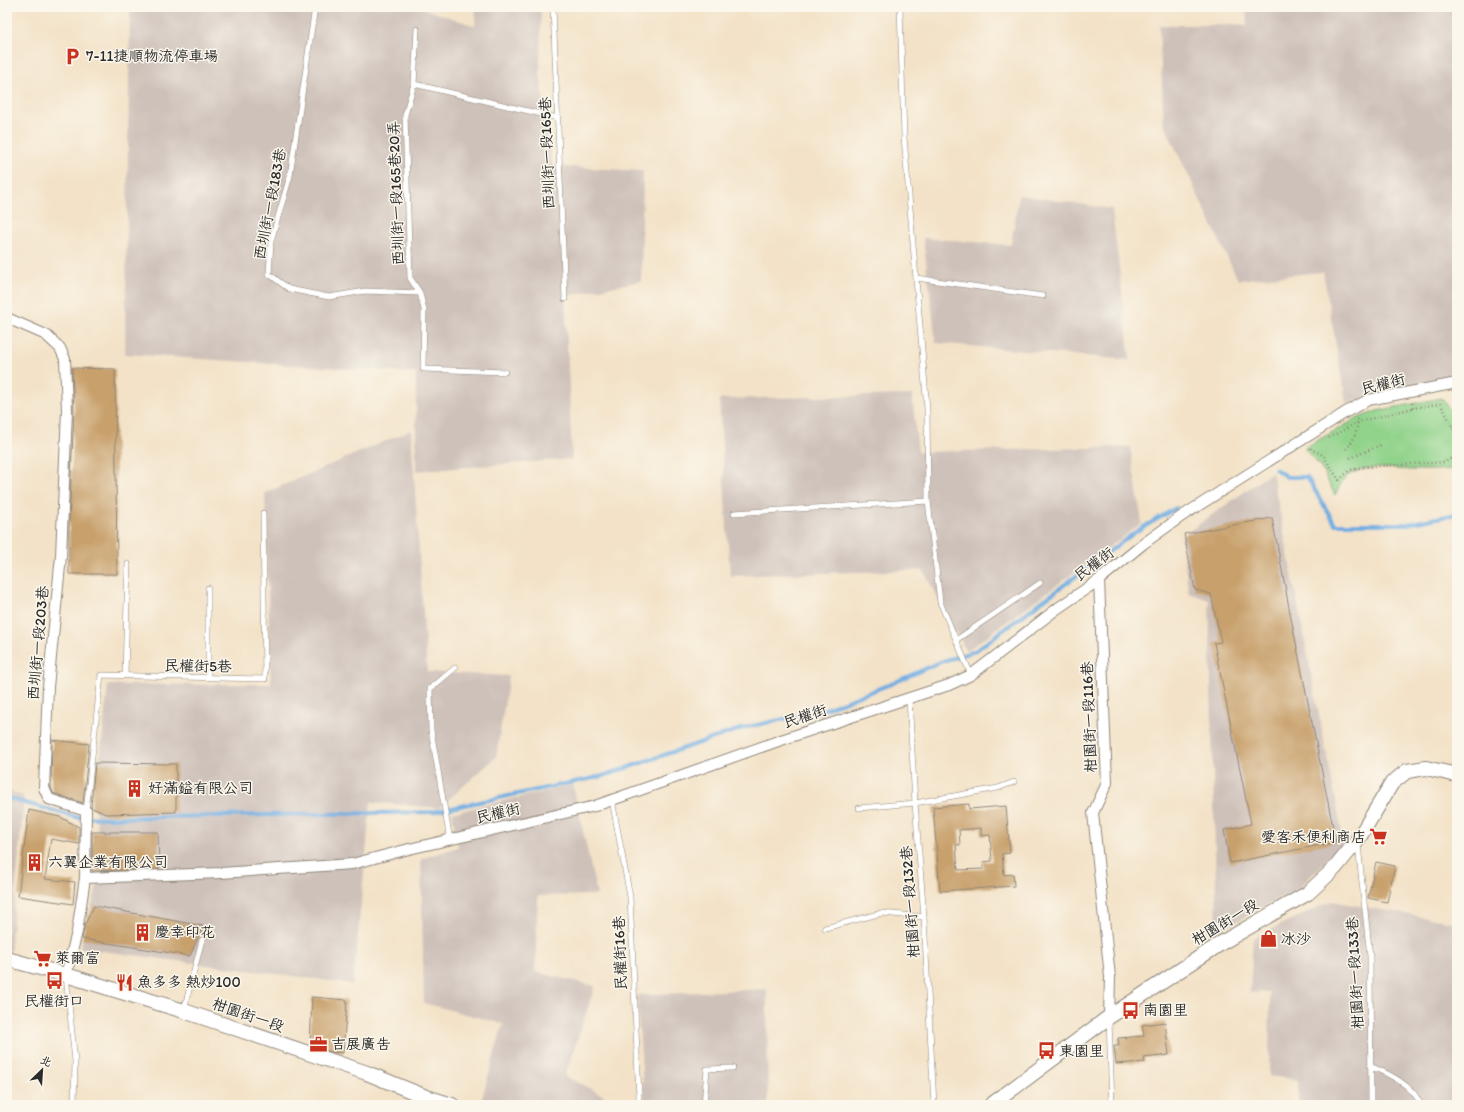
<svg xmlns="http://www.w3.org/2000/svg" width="1464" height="1112" font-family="Itim,'LXGW WenKai TC',sans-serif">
<rect width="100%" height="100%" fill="#fbf7ec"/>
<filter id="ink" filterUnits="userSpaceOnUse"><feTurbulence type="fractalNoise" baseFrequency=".025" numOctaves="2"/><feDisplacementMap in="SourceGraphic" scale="8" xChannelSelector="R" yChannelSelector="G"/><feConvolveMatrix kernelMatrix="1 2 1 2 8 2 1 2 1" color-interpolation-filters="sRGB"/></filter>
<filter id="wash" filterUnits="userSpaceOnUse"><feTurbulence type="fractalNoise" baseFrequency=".012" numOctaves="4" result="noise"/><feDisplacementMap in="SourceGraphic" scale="16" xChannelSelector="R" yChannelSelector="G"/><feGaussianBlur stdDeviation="0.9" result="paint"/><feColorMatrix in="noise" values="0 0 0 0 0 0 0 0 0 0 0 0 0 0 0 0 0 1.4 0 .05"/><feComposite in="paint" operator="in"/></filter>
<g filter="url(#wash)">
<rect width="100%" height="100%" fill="#f3e2c7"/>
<path fill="#cec1ba" d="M130,7h289l56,19 1,-19h65l-1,67 12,92 91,5 -2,110 -76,15 7,163 -156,12v-98l-291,-19z
M1246,7h211v369l-111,27 -23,-131 -85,8 -74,-156 -5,-99h88z
M1019,195l93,14 18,151 -194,-17 -13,-105 88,7z
M912,395l6,57 212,-5 12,76 -176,128 -43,-81 -193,6 -11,-177z
M411,430l16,242 82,4 -13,81 -57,51 -68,-6 -18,182 -273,-36 22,-80 -7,-61 13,-122 163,-1 -6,-191z
M1272,472l72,371 -45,45 -82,44 -8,-332 -20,-7 -8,-56z
M573,785l24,110 -59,1 -3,76 60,14 -30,90 57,29h-130l-10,-7 21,-74 -79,-21 -3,-144 37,-12 -6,-34z
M7,789l17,8 -14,157 -3,-1z
M1331,901l126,22v182h-159v-25l-29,-4 1,-84 -20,1 3,-55z
M767,989l1,116h-125l1,-7 -7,-103z"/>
<path fill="#91d38b" stroke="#5e7f5b" d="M1441,398l10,13 6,15v40l-3,3c-13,1 -25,1 -37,1 -22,0 -49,-7 -68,5 -7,4 -10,13 -14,20l-15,-29 -16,-18 54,-30 19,-7z"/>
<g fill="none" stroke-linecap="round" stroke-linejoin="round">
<path stroke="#71ade2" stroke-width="4" d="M1275,469l12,8h20l28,47h72l50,-10
M7,798l69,19 33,1 323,-6 171,-36 140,-48 77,-17 71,-27 49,-22 35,-11 162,-120 39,-23"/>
</g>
<g id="blocks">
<path fill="#c8a06c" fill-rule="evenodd" d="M72,368l43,1 2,205h-48v-49l5,-115z
M1272,518l19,100 45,224 -106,21 -6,-33 27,-6 -37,-181 7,-1 -10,-48 -16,-4 -11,-56z
M52,740l37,4 -6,59 -30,-10 -2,-6z
M95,763l81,1v48l-70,2 -14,-6 -1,-1z
M969,804v5l37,-3 4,47 -8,1 2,21 9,-1 1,12 -74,5 -7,-84zM981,828v8l9,-1 2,26 -9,1 1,7 -26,1 -2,-25h4l-1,-15z
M29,810l31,7 19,10v17l-28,-5 -6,40 30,3 -2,22 -55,-8z
M92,832h66l1,37 -67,2z
M1376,862l19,4 -8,36 -19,-4z
M94,906l109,20 -13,30 -108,-17 3,-15z
M312,997l35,3 -4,53 -12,-1 -21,-7z
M1165,1022l4,33 -25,3 1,4 -29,2 -2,-18h5l-1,-8 26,-2 -2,-11z"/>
</g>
</g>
<g filter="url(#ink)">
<use href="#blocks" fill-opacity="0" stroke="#8f8679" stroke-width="1"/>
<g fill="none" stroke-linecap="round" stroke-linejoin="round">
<defs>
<path id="lane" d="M315,7l-25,169 -19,65 -2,33 20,15 40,8 36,-6 55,2
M553,7l12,292
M900,7l4,130 23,272 1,92 12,101 31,73
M417,29l-3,55 -9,31 5,163 10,15 4,17 -1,59 82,3
M414,84l144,34
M916,278l127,18
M734,513l194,-12
M956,640l84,-57
M125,676l3,-112
M208,678v-90
M909,698l6,105 9,114 10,188
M612,800l18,97 9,200 -1,8
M859,808l56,-5 83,-15 16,-6
M86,811l15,-136 164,4 -2,-166
M450,840l-19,-110 -1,-41 25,-21
M1358,845l12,112 1,148
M825,928l57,-15 42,4
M66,976l9,85 -1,44
M184,1010l18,-70
M1109,1020l3,85
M1370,1066c19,8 43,19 51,39
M704,1105l3,-36 26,-1"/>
<path id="street" d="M7,318l39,17 14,13 5,11 2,51 -6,146 -13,131 -4,101 5,11 37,12 -1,67 -8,54 -11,43
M1099,580l8,203 -14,30 17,164 -1,40
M85,878l136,-5 131,-9 57,-15 186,-43 186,-66 168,-55 22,-10 87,-67 41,-28 44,-36 39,-28 164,-104 22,-12 89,-17"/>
<path id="secondary" d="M7,959l59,16 118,36 183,62 59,24 26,8
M991,1105l118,-88 114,-75 85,-49 27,-25 22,-27 35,-58 15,-12 19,-3 31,7"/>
</defs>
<use href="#lane" stroke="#8f8679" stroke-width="6"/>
<use href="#street" stroke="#8f8679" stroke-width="12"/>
<use href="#secondary" stroke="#8f8679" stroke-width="16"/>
<path stroke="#8f8679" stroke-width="2.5" stroke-dasharray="1 3" stroke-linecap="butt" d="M1412,403l1,5 27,-4 4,6 13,26
M1329,438l29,-16 55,-14
M1311,448v1l12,6 16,25 11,-10 14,-3 81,-5 12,-7
M1346,449c8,-7 12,-20 12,-31
M1350,458l31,-13"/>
<use href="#lane" stroke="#fff" stroke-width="5"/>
<use href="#street" stroke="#fff" stroke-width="10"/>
<use href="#secondary" stroke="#fff" stroke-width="14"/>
</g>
</g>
<defs>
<symbol id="parking-bare" viewBox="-9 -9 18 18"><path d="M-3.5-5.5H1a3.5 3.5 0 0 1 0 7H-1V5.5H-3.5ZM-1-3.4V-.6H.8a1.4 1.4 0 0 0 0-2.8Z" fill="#c8321e" stroke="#fbf7ec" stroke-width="2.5" paint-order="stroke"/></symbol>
<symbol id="building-bare" viewBox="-9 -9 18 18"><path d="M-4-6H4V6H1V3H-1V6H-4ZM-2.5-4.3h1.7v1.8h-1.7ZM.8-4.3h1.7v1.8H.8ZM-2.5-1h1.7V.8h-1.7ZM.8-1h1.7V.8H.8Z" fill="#c8321e" stroke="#fbf7ec" stroke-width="2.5" paint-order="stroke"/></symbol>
<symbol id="supermarket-bare" viewBox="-9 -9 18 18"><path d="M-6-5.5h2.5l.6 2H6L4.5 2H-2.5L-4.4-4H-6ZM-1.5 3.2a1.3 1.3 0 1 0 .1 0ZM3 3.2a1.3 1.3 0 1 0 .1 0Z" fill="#c8321e" stroke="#fbf7ec" stroke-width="2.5" paint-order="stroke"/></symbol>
<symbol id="shop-bare" viewBox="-9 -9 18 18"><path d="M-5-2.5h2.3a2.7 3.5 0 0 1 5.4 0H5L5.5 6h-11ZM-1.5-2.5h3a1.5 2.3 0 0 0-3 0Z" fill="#c8321e" stroke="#fbf7ec" stroke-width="2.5" paint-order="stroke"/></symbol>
<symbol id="bus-bare" viewBox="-9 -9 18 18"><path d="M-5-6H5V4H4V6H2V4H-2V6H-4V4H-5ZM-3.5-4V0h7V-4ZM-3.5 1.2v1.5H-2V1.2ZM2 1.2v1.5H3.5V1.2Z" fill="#c8321e" stroke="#fbf7ec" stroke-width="2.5" paint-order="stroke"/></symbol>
<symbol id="restaurant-bare" viewBox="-9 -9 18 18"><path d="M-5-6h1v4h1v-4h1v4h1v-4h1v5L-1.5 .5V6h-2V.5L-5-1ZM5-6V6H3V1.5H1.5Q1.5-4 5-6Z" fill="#c8321e" stroke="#fbf7ec" stroke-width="2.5" paint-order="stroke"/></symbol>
<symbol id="office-bare" viewBox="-9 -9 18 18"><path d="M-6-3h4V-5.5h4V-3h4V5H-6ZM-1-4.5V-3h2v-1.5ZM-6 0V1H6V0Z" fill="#c8321e" stroke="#fbf7ec" stroke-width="2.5" paint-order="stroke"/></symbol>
</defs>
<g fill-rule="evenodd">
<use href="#parking-bare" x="60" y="44" width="25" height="25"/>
<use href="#building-bare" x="122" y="776" width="25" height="25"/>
<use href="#supermarket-bare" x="1366" y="824" width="25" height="25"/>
<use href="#building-bare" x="22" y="850" width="25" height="25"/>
<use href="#building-bare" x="130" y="920" width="25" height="25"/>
<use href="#shop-bare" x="1256" y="926" width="25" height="25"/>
<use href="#supermarket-bare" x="30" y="946" width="25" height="25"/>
<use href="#bus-bare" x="42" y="968" width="25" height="25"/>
<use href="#restaurant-bare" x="112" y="970" width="25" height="25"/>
<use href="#bus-bare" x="1118" y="998" width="25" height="25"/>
<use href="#office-bare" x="306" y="1032" width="25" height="25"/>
<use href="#bus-bare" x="1034" y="1038" width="25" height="25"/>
</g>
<g text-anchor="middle" stroke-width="3" stroke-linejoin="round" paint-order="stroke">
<g font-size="15" fill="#2b2b2b" stroke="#fbf7ec" text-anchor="start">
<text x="86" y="61">7-11捷順物流停車場</text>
<text x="148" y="793">好滿鎰有限公司</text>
<text x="1366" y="842" text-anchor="end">愛客禾便利商店</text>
<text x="48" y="867">六翼企業有限公司</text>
<text x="155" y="937">慶幸印花</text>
<text x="1281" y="944">冰沙</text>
<text x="55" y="963">萊爾富</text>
<text x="137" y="987">魚多多 熱炒100</text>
<text x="54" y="1006" text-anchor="middle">民權街口</text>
<text x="1143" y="1015">南園里</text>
<text x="331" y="1049">吉展廣告</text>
<text x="1059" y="1056">東園里</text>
</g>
<g font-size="15" fill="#2b2b2b" stroke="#fbf7ec">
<text transform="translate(547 153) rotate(-92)" y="5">西圳街一段165巷</text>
<text transform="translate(396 193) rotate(-92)" y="5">西圳街一段165巷20弄</text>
<text transform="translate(270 204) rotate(-79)" y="5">西圳街一段183巷</text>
<text transform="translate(1383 384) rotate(-14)" y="5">民權街</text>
<text transform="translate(1094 564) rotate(-37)" y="5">民權街</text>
<text transform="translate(38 643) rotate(-85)" y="5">西圳街一段203巷</text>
<text transform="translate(198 666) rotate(1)" y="5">民權街5巷</text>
<text transform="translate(805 716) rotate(-18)" y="5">民權街</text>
<text transform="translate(1089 717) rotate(-92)" y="5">柑園街一段116巷</text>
<text transform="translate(498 813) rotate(-13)" y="5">民權街</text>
<text transform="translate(910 902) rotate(-94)" y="5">柑園街一段132巷</text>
<text transform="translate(1225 922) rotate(-31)" y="5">柑園街一段</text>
<text transform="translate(620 953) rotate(-92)" y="5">民權街16巷</text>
<text transform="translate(1355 973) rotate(-93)" y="5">柑園街一段133巷</text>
<text transform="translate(248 1015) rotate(19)" y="5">柑園街一段</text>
</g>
</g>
<rect width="1464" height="1112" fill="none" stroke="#fbf7ec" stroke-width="24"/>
<g transform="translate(42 1070) rotate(25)" stroke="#fbf7ec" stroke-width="3" paint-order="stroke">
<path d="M0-3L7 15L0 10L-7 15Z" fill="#2b2b2b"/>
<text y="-6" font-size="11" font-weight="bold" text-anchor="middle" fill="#2b2b2b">北</text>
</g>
</svg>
